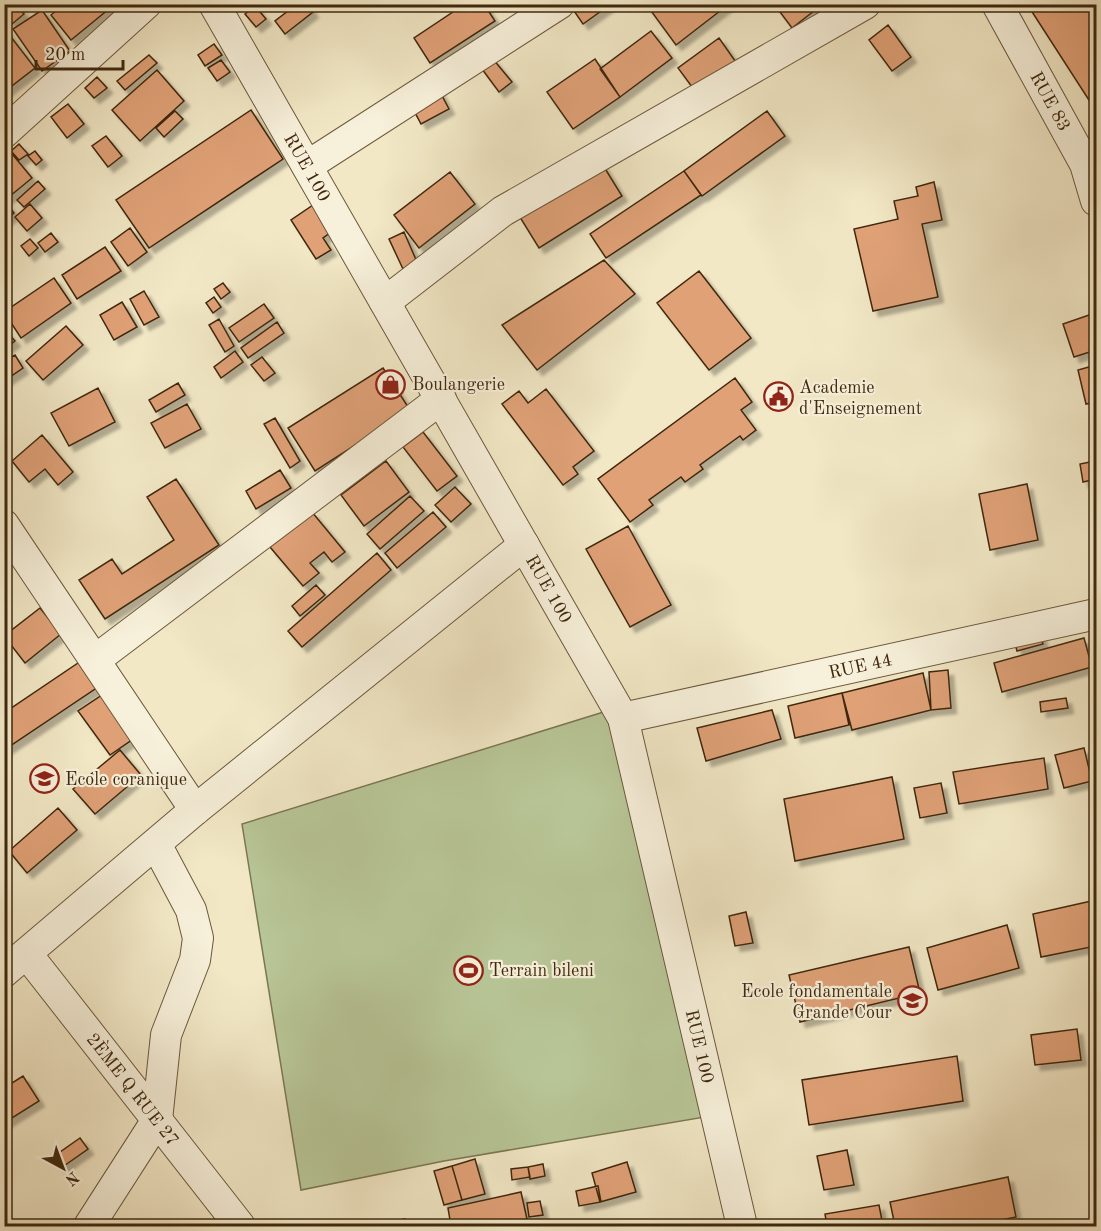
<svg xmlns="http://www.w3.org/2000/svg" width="1101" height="1231" font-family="'Old Standard TT',serif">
<defs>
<filter id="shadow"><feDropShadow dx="5.5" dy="5.5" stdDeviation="1.5" flood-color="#0004"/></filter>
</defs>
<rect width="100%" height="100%" fill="#f2e8c6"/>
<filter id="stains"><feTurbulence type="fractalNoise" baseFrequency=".00333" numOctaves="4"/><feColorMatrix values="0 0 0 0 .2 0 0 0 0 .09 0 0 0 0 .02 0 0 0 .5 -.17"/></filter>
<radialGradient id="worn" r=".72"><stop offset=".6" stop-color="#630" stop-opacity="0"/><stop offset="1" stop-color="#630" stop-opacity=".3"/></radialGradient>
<path fill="#b8c697" stroke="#7c7753" stroke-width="1.5" d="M610,710l95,407 -261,44 -143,29 -59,-366z"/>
<path fill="#e0a177" stroke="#3f280f" stroke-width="1.5" filter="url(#shadow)" d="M10,4h6l8,10 -12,10 -8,-10v-4z
M64,4h51l-44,36 -20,-25z
M297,4h10l6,8 -28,22 -10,-13z
M465,4h19l11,17 -65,42 -16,-25z
M583,4h28l-28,20 -9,-13z
M646,4h83l-53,41z
M774,4h49l-31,24z
M1027,4h65l4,7v100z
M255,6l11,13 -10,8 -11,-13z
M42,10l28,41 -28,20 -29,-42z
M888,25l23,32 -19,14 -23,-31z
M4,28l31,40 -31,24z
M651,31l21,27 -52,39 -20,-28z
M719,38l19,27 -40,30 -20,-27z
M214,44l8,11 -17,11 -7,-11z
M149,55l8,8 -32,27 -8,-9z
M493,59l19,23 -13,10 -17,-23z
M595,59l25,38 -47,32 -26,-37z
M221,60l9,12 -13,9 -9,-13z
M157,70l27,31 -44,40 -28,-31z
M97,77l10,11 -13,10 -9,-10z
M439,90l10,19 -28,15 -10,-19z
M68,104l16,20 -17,14 -16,-21z
M251,110l32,49 -134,89 -33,-48z
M175,111l8,8 -19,18 -8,-9z
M767,111l18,25 -83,60 -18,-25z
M106,136l16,20 -14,11 -16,-21z
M19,144l9,10 -9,6 -8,-9z
M35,151l7,9 -6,5 -8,-9z
M13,155l19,23 -28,23v-40z
M601,162l21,34 -83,52 -21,-34z
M684,171l17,24 -95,63 -16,-24z
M450,172l25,32 -56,44 -25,-33z
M38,181l7,8 -21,18 -7,-7z
M934,182l8,38 -20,4 16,73 -65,14 -19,-82 44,-10 -4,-18 24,-5 -2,-9z
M6,203l8,10 -10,9v-18z
M316,203l18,27 -11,8 8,12 -15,9 -25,-39z
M30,204l12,14 -15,13 -12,-14z
M130,228l17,24 -19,14 -17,-24z
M404,232l13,30 -14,7 -14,-30z
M51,233l7,9 -13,10 -7,-9z
M30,239l8,9 -9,8 -8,-10z
M105,247l16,24 -44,28 -15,-24z
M604,260l31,34 -98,76 -35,-45z
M699,271l52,67 -42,32 -52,-67z
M54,278l17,25 -50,35 -17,-26z
M223,283l7,9 -9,7 -7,-10z
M144,291l15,26 -15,8 -14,-26z
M214,297l7,10 -8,6 -7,-10z
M122,302l15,25 -23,13 -14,-25z
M264,304l10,14 -35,24 -10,-14z
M1092,314l4,15v21l-22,7 -11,-33z
M219,319l15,27 -9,6 -16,-27z
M277,322l7,11 -36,25 -7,-10z
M66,326l17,19 -40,35 -17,-19z
M4,329l11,12 -11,9z
M235,351l8,11 -22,16 -7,-11z
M15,355l8,13 -19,13v-20z
M262,357l13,16 -11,8 -13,-16z
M1096,365v37l-10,2 -8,-34z
M383,368l27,42 -95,61 -27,-43z
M735,378l17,24 -11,8 15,20 -13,10 -3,-4 -40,29 3,4 -18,13 -4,-5 -32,23 4,5 -23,17 -32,-43z
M178,383l7,12 -29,17 -7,-12z
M98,388l17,34 -46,24 -18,-33z
M546,389l48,62 -21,16 5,7 -15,11 -61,-81 17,-13 9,12z
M187,404l14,25 -36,19 -14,-25z
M275,418l25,43 -10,7 -26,-44z
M423,432l34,44 -20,15 -34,-44z
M42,435l31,37 -15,13 -13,-16 -16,13 -17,-21z
M386,461l23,31 -45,34 -23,-31z
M1095,461l1,18 -13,3 -3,-18z
M280,470l11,18 -35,21 -10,-18z
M176,479l43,66 -114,74 -26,-39 33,-21 10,15 52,-34 -27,-43z
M1027,484l11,56 -48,10 -11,-56z
M455,487l16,17 -20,18 -16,-17z
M410,496l14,15 -44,38 -13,-15z
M312,512l33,40 -13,10 -8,-10 -14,11 9,10 -16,13 -33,-39z
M433,512l13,15 -49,41 -12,-15z
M628,526l43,79 -41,22 -44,-78z
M377,553l14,17 -89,77 -14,-16z
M316,585l9,10 -25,21 -8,-10z
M40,608l21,26 -36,29 -21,-27z
M1039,629l4,15 -26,7 -4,-15z
M1084,638l8,29 -90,25 -8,-29z
M81,661l17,26 -94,63v-37z
M948,670l3,38 -20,2 -2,-38z
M923,673l8,37 -79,20 -10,-37z
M105,693l31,44 -26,18 -32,-44z
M842,693l7,32 -54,13 -7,-32z
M1066,698l2,10 -27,4 -1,-10z
M772,710l9,29 -75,22 -9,-33z
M1084,748l8,33 -28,7 -9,-33z
M120,750l21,25 -46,39 -22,-25z
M1044,758l4,31 -89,15 -6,-32z
M892,777l12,62 -109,22 -11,-62z
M941,783l6,30 -27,5 -6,-30z
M58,808l19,22 -50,43 -18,-22z
M1096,900v46l-55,11 -8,-43z
M746,912l7,31 -18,3 -6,-30z
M1007,925l12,43 -81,22 -11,-42z
M909,947l11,46 -120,29 -11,-47z
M1077,1029l4,31 -46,5 -4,-30z
M957,1056l6,45 -154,24 -7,-45z
M23,1076l16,25 -35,22v-35z
M80,1138l8,11 -27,19 -8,-11z
M847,1150l7,35 -30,5 -7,-34z
M475,1159l10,35 -23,6 -10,-34z
M627,1162l9,30 -36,10 -8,-29z
M543,1164l2,12 -15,3 -2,-12z
M452,1166l10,34 -18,5 -10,-34z
M528,1167l2,10 -18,3 -1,-11z
M1008,1177l8,40 -44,9h-77l-5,-24z
M598,1186l3,16 -22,4 -3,-15z
M521,1192l6,27 -33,7h-43l-3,-18z
M540,1201l3,14 -14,2 -2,-14z
M879,1205l4,21h-56l-2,-12z
M405,1219l1,7h-30v-1z"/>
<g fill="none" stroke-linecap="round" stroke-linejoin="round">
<defs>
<g id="minor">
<path id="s1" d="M214,4l409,714 119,508"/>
<path id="s2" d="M997,4l88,160 11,37"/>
<path d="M4,133l142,-129"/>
<path d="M307,166l252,-162"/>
<path d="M385,302l118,-91 362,-207"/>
<path d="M4,525l191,285"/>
<path d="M95,660l346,-261"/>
<path id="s3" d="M623,718l473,-104"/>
<path id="s4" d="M27,954l213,272"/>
<path d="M4,972l191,-162 329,-265"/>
<path d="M89,1226l68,-106 9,-85 29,-75 3,-22 -7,-28 -35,-66"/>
</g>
</defs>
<use href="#minor" stroke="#6c583d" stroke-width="32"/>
<use href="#minor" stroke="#f7f0da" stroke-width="30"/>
</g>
<defs>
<symbol id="shop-ring" viewBox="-11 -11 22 22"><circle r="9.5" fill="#f7f0da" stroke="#8f2418" stroke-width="1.5"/><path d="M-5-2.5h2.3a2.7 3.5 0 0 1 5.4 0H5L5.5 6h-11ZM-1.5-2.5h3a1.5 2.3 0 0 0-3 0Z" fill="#8f2418"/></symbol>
<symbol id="civic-ring" viewBox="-11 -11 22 22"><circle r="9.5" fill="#f7f0da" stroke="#8f2418" stroke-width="1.5"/><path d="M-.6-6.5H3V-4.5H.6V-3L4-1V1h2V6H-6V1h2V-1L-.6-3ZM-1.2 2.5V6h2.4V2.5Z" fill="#8f2418"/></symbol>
<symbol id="school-ring" viewBox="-11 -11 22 22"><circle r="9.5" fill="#f7f0da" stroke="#8f2418" stroke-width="1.5"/><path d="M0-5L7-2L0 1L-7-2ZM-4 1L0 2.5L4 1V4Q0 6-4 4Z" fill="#8f2418"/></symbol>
<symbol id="stadium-ring" viewBox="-11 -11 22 22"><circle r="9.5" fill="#f7f0da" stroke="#8f2418" stroke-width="1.5"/><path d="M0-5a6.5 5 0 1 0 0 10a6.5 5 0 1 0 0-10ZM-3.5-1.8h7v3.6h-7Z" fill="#8f2418"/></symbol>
</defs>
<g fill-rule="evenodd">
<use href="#shop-ring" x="374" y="368" width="33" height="33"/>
<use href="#civic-ring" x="762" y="380" width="33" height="33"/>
<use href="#school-ring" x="28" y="762" width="33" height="33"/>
<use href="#stadium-ring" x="452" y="954" width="33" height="33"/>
<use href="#school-ring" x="896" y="984" width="33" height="33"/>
</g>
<g text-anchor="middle" stroke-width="4.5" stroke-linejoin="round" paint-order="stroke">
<g font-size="18" fill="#3f280f" stroke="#f7f0da">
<text dy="6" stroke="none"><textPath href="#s2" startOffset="111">RUE 83</textPath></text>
<text dy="6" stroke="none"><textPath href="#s1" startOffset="188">RUE 100</textPath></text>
<text dy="6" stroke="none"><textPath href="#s1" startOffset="674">RUE 100</textPath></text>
<text dy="6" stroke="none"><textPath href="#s3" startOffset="243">RUE 44</textPath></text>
<text dy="6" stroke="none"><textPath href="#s1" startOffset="1160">RUE 100</textPath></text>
<text dy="6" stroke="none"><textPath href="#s4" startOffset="172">2ÈME Q RUE 27</textPath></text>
</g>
<g font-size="18" fill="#3f280f" stroke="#f7f0da" text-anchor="start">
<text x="412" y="390">Boulangerie</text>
<text x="799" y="393">Academie<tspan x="799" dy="21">d'Enseignement</tspan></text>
<text x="65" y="785">Ecole coranique</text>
<text x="489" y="976">Terrain bileni</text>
<text x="892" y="997" text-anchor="end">Ecole fondamentale<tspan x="892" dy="21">Grande Cour</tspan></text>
</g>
</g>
<rect width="1101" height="1231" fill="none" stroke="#f2e8c6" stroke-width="24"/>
<rect x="6" y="6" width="1089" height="1219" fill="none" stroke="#3f280f" stroke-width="3"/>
<rect x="12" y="12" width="1077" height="1207" fill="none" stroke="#3f280f" stroke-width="1.5"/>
<g transform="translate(63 1168) rotate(139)" stroke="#f7f0da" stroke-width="4.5" paint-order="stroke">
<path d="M0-4.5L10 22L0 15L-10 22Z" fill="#3f280f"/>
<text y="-9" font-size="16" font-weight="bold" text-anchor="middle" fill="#3f280f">N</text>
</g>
<path d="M36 60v9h87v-9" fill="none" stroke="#3f280f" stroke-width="3"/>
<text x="45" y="60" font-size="18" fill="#3f280f" stroke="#f7f0da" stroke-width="4.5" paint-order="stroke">20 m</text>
<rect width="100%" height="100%" filter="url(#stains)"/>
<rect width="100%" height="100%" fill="url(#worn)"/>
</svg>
